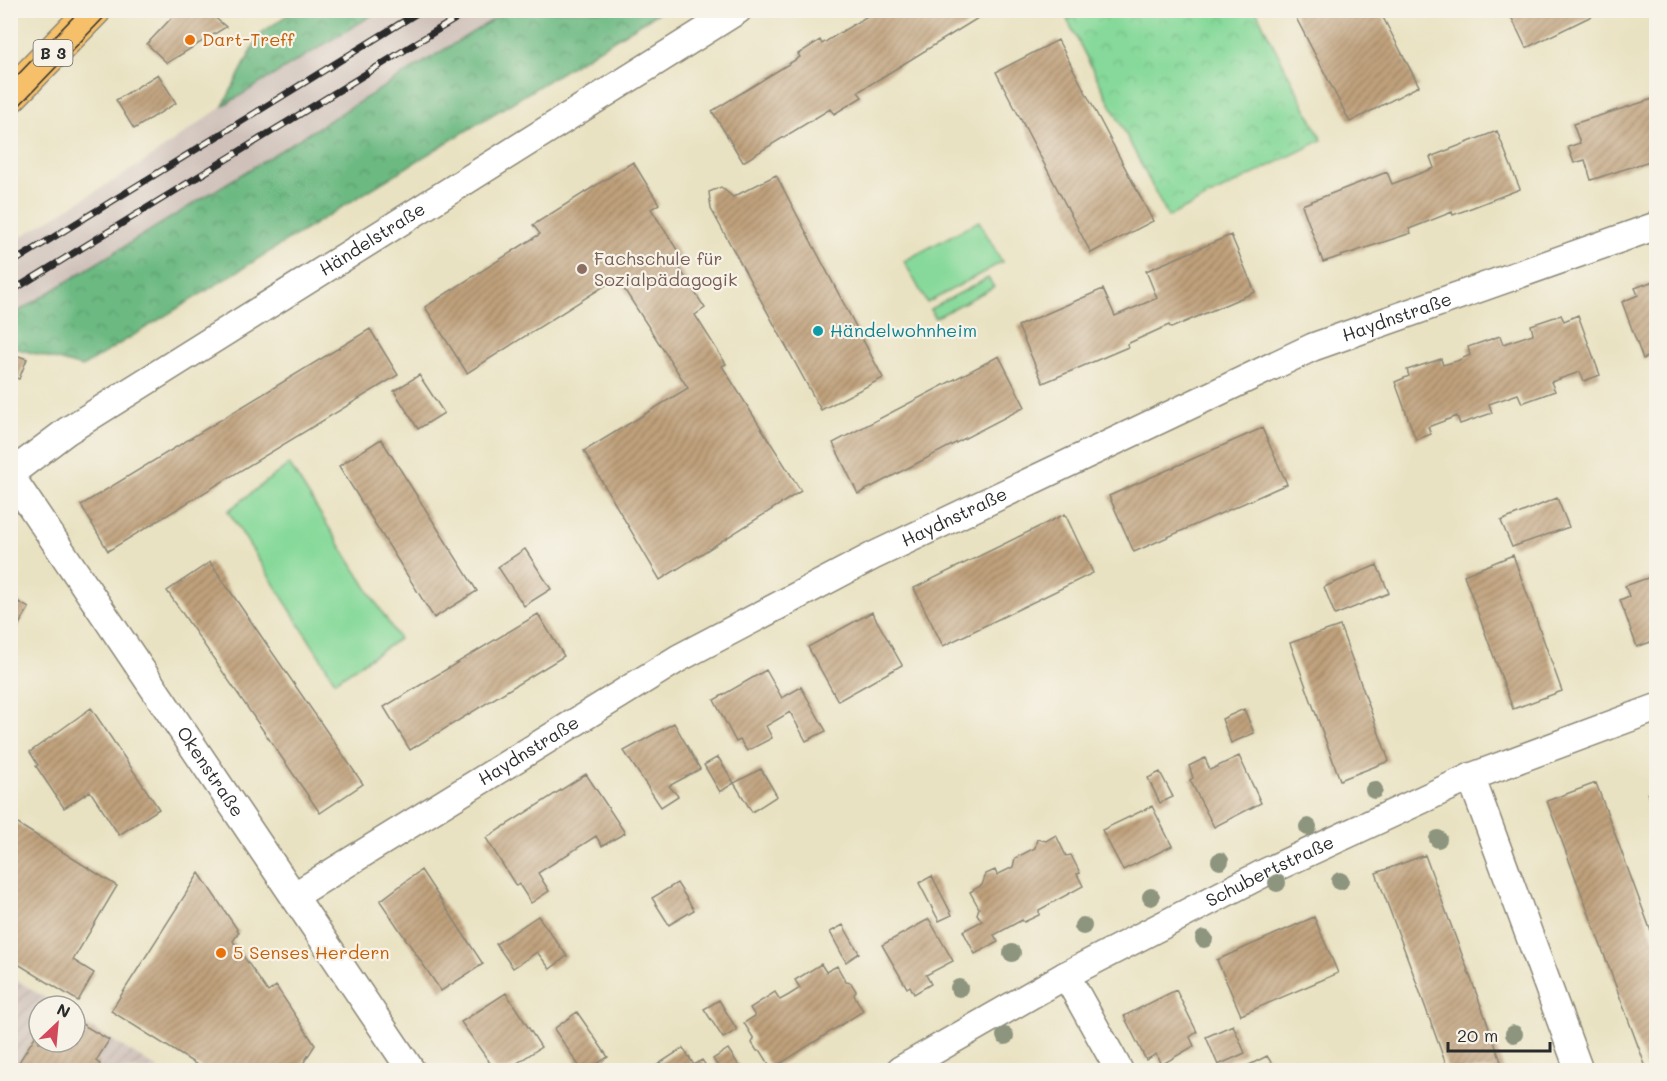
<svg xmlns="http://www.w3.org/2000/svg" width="1667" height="1081" font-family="Mali,sans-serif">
<defs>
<pattern id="industrial-furrows" width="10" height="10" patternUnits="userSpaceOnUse" patternTransform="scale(1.5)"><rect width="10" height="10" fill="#cfc1ba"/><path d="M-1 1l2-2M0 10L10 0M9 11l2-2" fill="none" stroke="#b2a6a0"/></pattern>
<pattern id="forest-crowns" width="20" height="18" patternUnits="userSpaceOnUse" patternTransform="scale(1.5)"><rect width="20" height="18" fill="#6cb982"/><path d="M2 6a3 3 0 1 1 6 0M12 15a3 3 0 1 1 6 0" fill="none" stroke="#59976b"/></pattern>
<pattern id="park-crowns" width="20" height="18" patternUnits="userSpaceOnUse" patternTransform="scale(1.5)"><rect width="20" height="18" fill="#86d99a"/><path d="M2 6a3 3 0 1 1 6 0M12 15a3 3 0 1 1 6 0" fill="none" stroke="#74ba85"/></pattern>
<pattern id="building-hatch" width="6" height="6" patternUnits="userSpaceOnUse" patternTransform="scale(1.5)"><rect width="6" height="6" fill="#c0a17c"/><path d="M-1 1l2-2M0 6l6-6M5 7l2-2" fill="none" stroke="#9c8366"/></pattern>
</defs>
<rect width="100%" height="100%" fill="#f7f3e8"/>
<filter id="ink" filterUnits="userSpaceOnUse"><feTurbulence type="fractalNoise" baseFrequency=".0167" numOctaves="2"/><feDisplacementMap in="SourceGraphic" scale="12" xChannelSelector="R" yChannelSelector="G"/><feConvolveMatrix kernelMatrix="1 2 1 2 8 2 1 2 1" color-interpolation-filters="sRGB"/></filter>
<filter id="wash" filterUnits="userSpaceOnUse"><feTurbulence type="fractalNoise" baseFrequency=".008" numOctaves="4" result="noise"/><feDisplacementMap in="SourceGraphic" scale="24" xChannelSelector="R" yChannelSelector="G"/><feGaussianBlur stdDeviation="1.35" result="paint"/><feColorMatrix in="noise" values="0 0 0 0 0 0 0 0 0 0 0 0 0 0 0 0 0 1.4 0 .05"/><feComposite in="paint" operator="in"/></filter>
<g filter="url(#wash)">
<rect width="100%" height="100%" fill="#e9e2c2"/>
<path fill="url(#industrial-furrows)" d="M10,976l48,30h-19v36h36v-25l85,53h-149z"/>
<path fill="#cfc1ba" d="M379,11h128l-496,305v-73l133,-81 79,-56z"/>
<path fill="url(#forest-crowns)" stroke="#4c7256" stroke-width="1.5" d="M293,11h86l-156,95 37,-72z
M507,11h154l-579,356 -71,-20v-31z"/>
<path fill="url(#park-crowns)" stroke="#588262" stroke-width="1.5" d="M1084,11h172l66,129 -154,77 -101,-198z"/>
<path fill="#86d99a" stroke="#588262" stroke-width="1.5" d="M979,221l23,41 -75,41 -23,-42z
M988,278l6,9 -59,31 -5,-9z
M289,464l110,175 -64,42 -107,-170z"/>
<g id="blocks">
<path fill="url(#building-hatch)" d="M185,10h21l20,17 -59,36 -20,-19 30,-32 6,2z
M877,10h114l-133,82 4,5 -28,17 -4,-5 -87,53 -31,-51 88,-54 -2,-3 22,-14 2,4z
M1292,10h87l40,76 -69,36z
M1508,10h96l-78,38z
M1058,40l95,181 -62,32 -95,-181z
M158,74l18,29 -42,26 -18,-29z
M1656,98v61l-65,21 -6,-20 -11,3 -6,-16 12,-4 -7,-19z
M1497,131l23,58 -67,26 -1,-3 -43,17 2,4 -88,29 -21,-57 85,-33 5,12 42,-16 -4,-11z
M633,162l26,42 -8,5 30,47 -7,4 31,48 -10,7 31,49 -4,2 79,125 -141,89 -76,-129 104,-63 -71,-110 -150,95 -42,-66 115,-73 -7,-9z
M776,175l107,203 -62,32 -110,-201 -2,-17 12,-5 12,10z
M1231,235l24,57 -84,36 -2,-3 -42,19 1,3 -85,36 -25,-57 85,-37 12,27 42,-18 -11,-27z
M1656,280v74l-13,5 -21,-57 16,-7 -3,-7z
M1561,315l3,6 14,-6 22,60 -16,6 -4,-9 -15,5 -14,5 4,9 -33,12 -4,-9 -29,10 3,9 -32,11 -3,-8 -29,11 3,7 -15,6 -21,-58 14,-6 -2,-6 34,-11 2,6 14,-4 13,-6 -2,-8 32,-11 3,8 30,-10 -2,-9z
M370,329l28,46 -290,176 -27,-46z
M10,353l17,6 -8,20 -9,-3z
M999,356l26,51 -167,87 -25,-51z
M419,375l25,38 -26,16 -24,-38z
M1262,428l25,56 -153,68 -25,-56z
M381,439l96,152 -43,27 -95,-152z
M1557,498l12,29 -57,20 -11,-26z
M1065,514l28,59 -150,73 -29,-58z
M525,549l26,40 -27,17 -26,-39z
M1513,555l49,136 -49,18 -49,-134z
M210,562l153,222 -43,29 -153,-222z
M1377,565l12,28 -54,22 -11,-28z
M1656,575v65l-19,7 -17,-47 9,-4 -4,-10z
M10,597l19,11 -19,31z
M872,612l30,53 -64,36 -30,-54z
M538,614l26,42 -154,94 -26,-43z
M1340,626l49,135 -49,19 -50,-137z
M766,670l16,28 19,-11 25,44 -20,10 -16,-29 -24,14 6,12 -25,13 -7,-11 -4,2 -22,-42z
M91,708l68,101 -40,26 -29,-44 -26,17 -28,-42 2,-1 -8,-13z
M1244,709l10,24 -23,10 -9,-24z
M674,723l26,46 -31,17 9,10 -17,11 -37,-56z
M1239,756l22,47 -47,24 -24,-47 3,-2 -4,-12 16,-8 5,12z
M718,757l16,26 -14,9 -16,-27z
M761,769l16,27 -25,16 -18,-29z
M1160,772l13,25 -13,6 -12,-25z
M586,774l39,59 -23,13 -6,-10 -58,37 11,18 -18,12 -12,-19 -3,2 -30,-48z
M1596,783l60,162v125h-9l-100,-269z
M1656,790v27l-8,-24z
M1152,806l20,40 -49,24 -21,-40z
M10,819l107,67 -44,74 21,13 -16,28 -68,-42z
M1056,835l10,21 5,-1 9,18 -3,1 6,12 -44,24v5l-15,7 -2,-2 -28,15 4,7 -23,12 -12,-23 19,-10 -5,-7 2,-6 -9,-16 12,-7 4,-11 9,-4 2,5 16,-8 2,-9 20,-10 2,-9 9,2z
M1425,855l62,167 17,48h-56l-35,-97 -37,-100z
M421,870l62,94 -42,27 -61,-90z
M199,873l40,59 -6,9 35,51 8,-6 39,59 -16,25h-94l-94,-59z
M932,876l20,39 -13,6 -20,-38z
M677,883l17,27 -25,15 -17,-27z
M538,916l29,40 -17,13 -13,-17 -24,16 -17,-24z
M1314,917l24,56 -97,42 -24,-55z
M929,919l24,42 -27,14 5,9 -17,10 -4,-8 -3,2 -25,-43z
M843,925l16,28 -13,9 -16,-30z
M821,964l5,8 11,-6 9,16 5,1 5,8 -2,4 9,16 -91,58 -11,-18h-4l-5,-8 2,-4 -10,-16 11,-7 -5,-8 25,-16 5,8 9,-5 11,-7 -5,-8z
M1176,990l21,42 -7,5 4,9 -33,19 -5,-11 -10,6 -22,-44z
M506,993l35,54 -34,23h-12l-34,-48z
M719,1000l18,30 -14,8 -19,-29z
M577,1012l31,45 -21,13h-5l-28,-41z
M75,1020l34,20 -13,21 4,3 -4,6h-82l25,-40v12h36z
M1233,1025l12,28 -27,12 -12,-28z
M683,1048l11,17 8,-5 7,10h-49l-3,-5z
M728,1049l14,21h-22l-7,-11z
M1267,1056l9,14h-32l-1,-2z"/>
</g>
</g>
<g filter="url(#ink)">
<use href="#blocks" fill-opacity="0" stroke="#8a8676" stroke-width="1.5"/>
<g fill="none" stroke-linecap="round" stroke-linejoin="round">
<defs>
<g id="minor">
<path id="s1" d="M10,474l57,-43 671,-421"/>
<path id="s2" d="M10,475l401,595"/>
<path d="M1471,777l108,293"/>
<path id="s3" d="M294,896l385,-238 194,-102 440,-209 343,-121"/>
<path d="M1066,975l53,95"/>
<path id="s4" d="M900,1070l166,-95 200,-103 205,-95 185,-69"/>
</g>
<path id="primary" d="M10,96l84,-86"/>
</defs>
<use href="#minor" stroke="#8a8676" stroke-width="30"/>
<use href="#primary" stroke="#8a8676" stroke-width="36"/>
<use href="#minor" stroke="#fff" stroke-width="27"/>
<use href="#primary" stroke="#f6c06b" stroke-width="33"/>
<path stroke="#2b2b2b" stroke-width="1.5" d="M10,83l70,-73
M10,115l101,-105"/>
<defs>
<path id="rail" d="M10,264l412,-254
M10,292l460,-282"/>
</defs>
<use href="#rail" stroke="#2b2b2b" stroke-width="7"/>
<use href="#rail" stroke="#f7f3e8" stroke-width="4.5" stroke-dasharray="14" stroke-linecap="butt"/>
</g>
<g fill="#8d957e">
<circle cx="1374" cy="790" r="9"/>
<circle cx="1308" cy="827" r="9"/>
<circle cx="1438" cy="839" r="9"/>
<circle cx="1220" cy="861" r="9"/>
<circle cx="1340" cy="881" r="9"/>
<circle cx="1277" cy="883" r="9"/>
<circle cx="1151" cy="897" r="9"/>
<circle cx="1083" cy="926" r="9"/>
<circle cx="1204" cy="939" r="9"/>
<circle cx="1012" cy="953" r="9"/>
<circle cx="959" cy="988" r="9"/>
<circle cx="1514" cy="1034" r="9"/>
<circle cx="1005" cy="1036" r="9"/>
</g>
</g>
<g fill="#e8710a" stroke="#f7f3e8" stroke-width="2">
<circle cx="190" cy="40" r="6"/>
<circle cx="221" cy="953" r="6"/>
</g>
<circle fill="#8d6e63" stroke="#f7f3e8" stroke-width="2" cx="582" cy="269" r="6"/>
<circle fill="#0f9aa8" stroke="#f7f3e8" stroke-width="2" cx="818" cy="331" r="6"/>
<g text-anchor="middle" stroke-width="4.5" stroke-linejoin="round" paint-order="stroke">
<rect fill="#f7f3e8" stroke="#686764" stroke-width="1.5" x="33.5" y="40" width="39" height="26" rx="4.5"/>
<g font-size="16" font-weight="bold" fill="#2b2b2b">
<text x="53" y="59">B 3</text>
</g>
<g font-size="18" fill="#c56008" stroke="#f7f3e8" text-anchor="start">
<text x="202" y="46">Dart-Treff</text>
<text x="233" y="959">5 Senses Herdern</text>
</g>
<g font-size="18" fill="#2b2b2b" stroke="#f7f3e8">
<text dy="6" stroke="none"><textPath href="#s1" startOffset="432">Händelstraße</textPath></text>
<text dy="6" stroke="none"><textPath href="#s3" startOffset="1248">Haydnstraße</textPath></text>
<text dy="6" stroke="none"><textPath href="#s3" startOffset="762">Haydnstraße</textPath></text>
<text dy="6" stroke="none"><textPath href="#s3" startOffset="276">Haydnstraße</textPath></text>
<text dy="6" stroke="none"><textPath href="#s2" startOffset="358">Okenstraße</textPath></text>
<text dy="6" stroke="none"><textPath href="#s4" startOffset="420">Schubertstraße</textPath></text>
</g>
<g font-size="18" fill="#785e54" stroke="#f7f3e8" text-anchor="start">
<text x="594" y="265">Fachschule für<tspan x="594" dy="21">Sozialpädagogik</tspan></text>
</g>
<g font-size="18" fill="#0d838f" stroke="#f7f3e8" text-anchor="start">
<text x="830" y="337">Händelwohnheim</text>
</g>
</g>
<rect width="1667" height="1081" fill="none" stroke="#f7f3e8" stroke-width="36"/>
<g transform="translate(57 1024) rotate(26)"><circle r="28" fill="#f7f3e8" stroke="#a5a39c" stroke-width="1.5"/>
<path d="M0-4.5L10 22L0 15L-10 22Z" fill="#d1495b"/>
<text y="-9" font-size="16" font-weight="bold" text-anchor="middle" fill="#2b2b2b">N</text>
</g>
<path d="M1448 1042v9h102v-9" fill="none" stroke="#2b2b2b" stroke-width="3"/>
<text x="1457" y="1042" font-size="18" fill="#2b2b2b" stroke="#f7f3e8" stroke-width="4.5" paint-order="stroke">20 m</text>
</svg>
